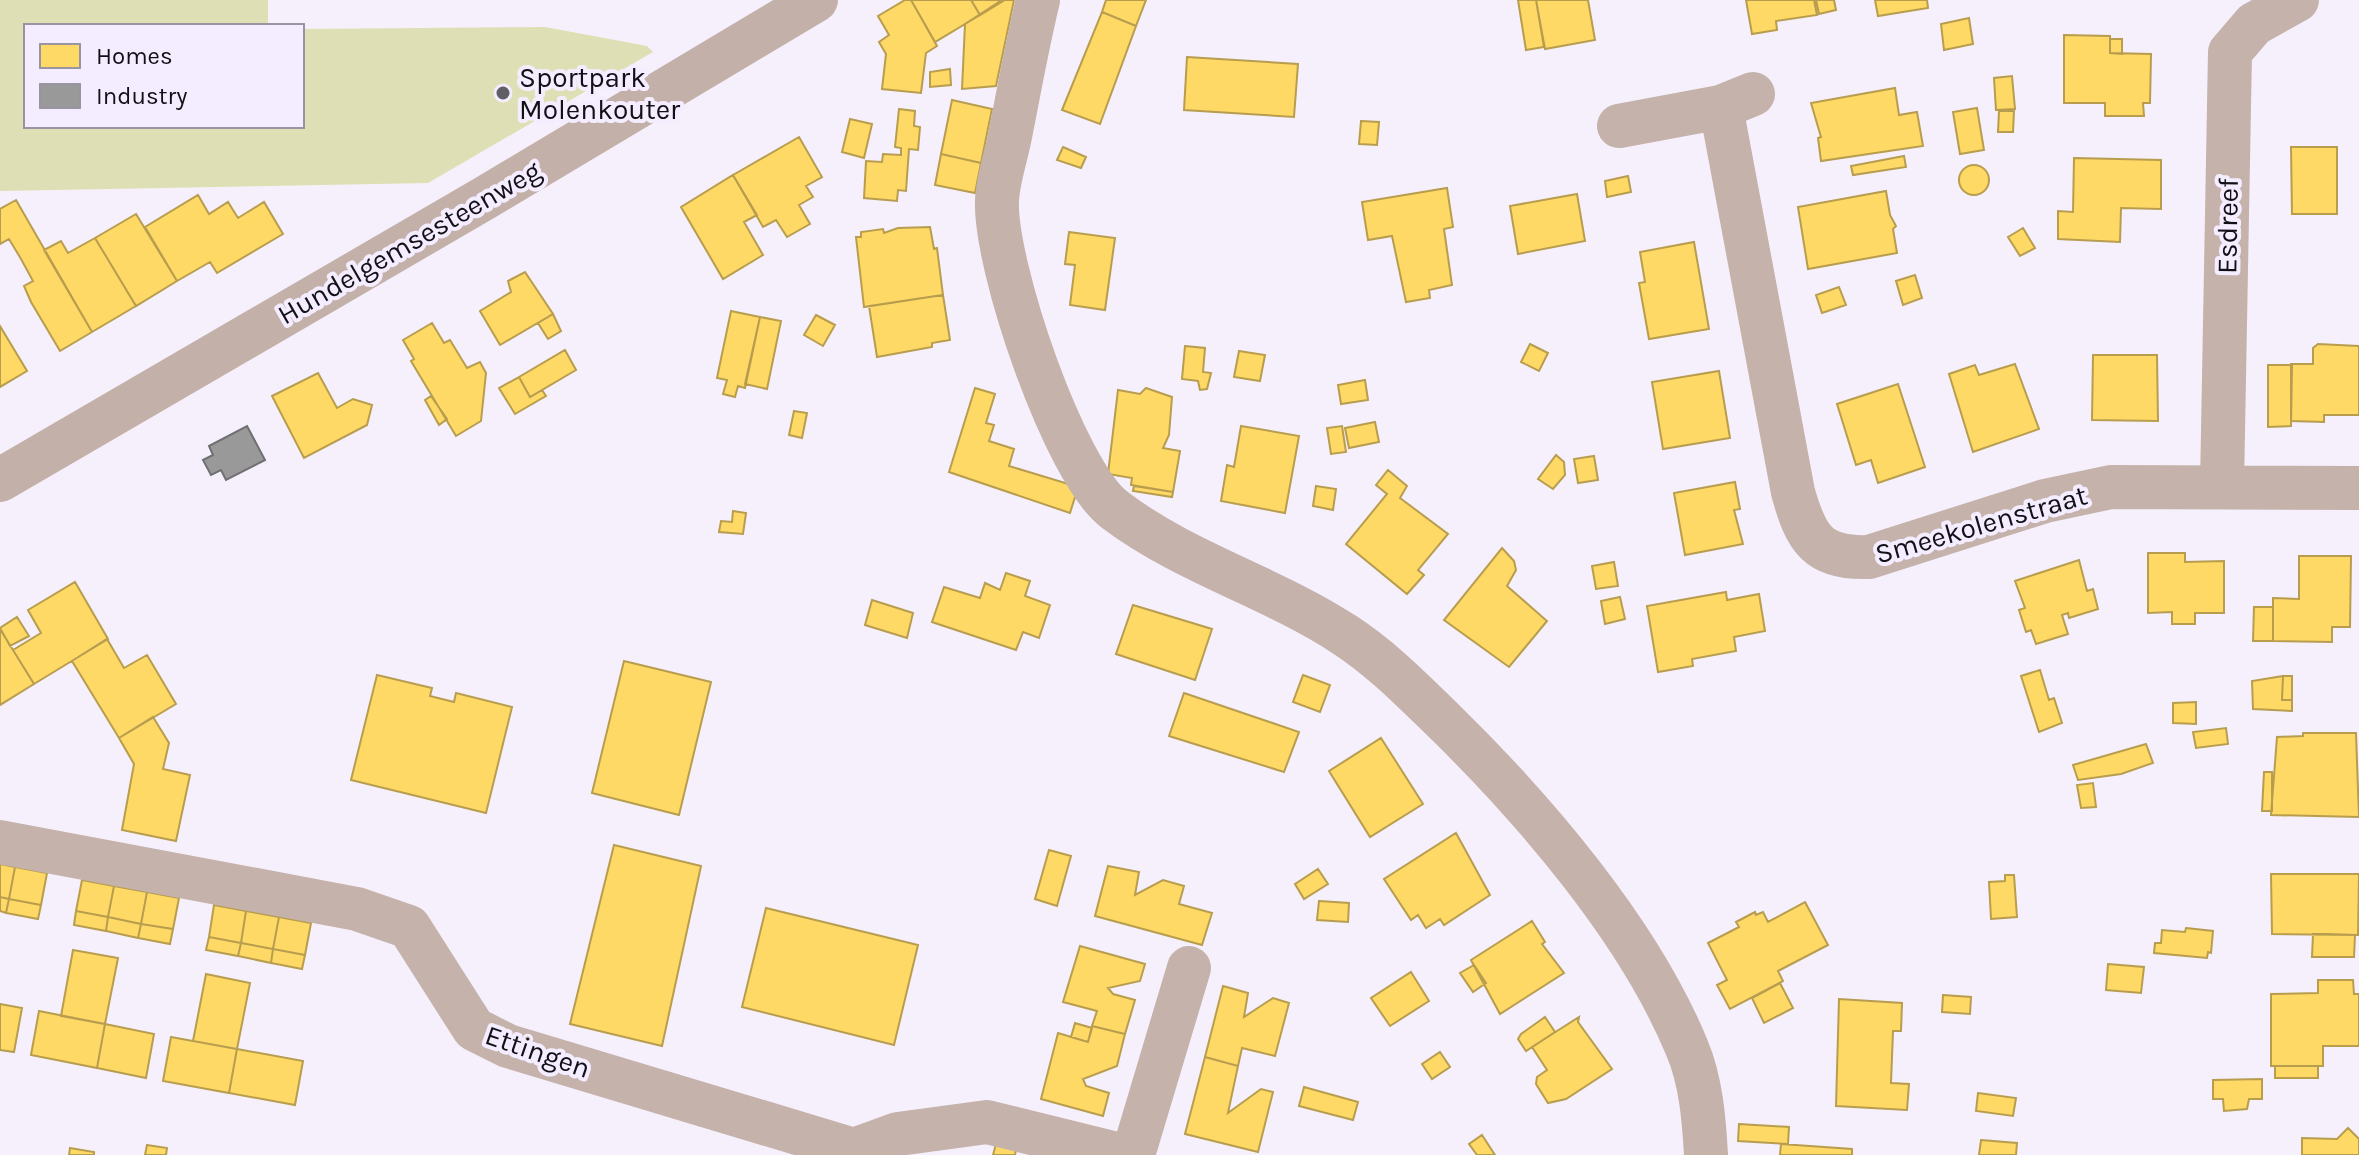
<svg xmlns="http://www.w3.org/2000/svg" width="2359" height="1155" font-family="Karla,sans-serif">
<rect width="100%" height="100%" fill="#f5f0fb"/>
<path fill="#dedfb4" d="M0,0h268v26h-242v100h276v-97l243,-2 102,19 6,6 -225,131 -428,8z"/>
<path fill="#ffd966" stroke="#b89d4e" stroke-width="2" d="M905,0h6l26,46 -11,7 -5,40 -39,-4 4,-35 -7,-12 10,-7 -11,-19z
M911,0h60l9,15 -45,27z
M971,0h31l1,1 -23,14z
M1002,0h12l-18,86 -34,3 3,-65z
M1106,0h40l-10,26 -34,-14z
M1518,0h18l8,47 -18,3z
M1536,0h52l7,40 -50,9z
M1746,0h68l3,15 -41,6 1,9 -25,4z
M1816,0h18l2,10 -17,4z
M1875,0h52l1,8 -50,8z
M1102,12l34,14 -36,98 -38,-14z
M1969,18l4,26 -29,6 -3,-26z
M2064,35l46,1v17l41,1 -1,49h-7l1,13h-39v-13h-41z
M2110,39h12v15l-12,-1z
M1187,57l111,7 -4,53 -110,-7z
M950,69l1,16 -21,2v-15z
M2012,76l3,33 -19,1 -2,-32z
M1895,88l4,27 18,-3 6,34 -102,15 -3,-23 3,-1 -10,-34z
M952,100l40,9 -11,54 -40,-9z
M1977,108l7,42 -24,4 -7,-42z
M899,109l16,2 -1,15 6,1 -2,23 -9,-1 -3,42 -8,-1 -1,11 -33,-3 2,-37 16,1 1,-8 18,1v-7l-6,-1z
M1999,111h15l-1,21h-15z
M850,119l22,5 -8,34 -22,-6z
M1361,121l18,1 -2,23 -18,-1z
M799,137l23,40 -16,9 7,11 -14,8 11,19 -23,13 -11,-17 -13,7 -30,-52z
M1063,147l23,10 -5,11 -24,-8z
M2291,147h46v67h-45z
M941,154l40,9 -6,30 -40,-8z
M1904,156l2,11 -53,8 -2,-9z
M2074,158l87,2v49l-40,-1 -1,34 -62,-3v-28l15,1z
M1959 180a15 15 0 1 1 30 0a15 15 0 1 1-30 0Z
M733,175l24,40 -13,7 19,33 -40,24 -42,-72z
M1628,176l3,16 -24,5 -2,-16z
M1447,188l6,39 -9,2 8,56 -23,5 1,8 -24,4 -14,-66 -24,4 -6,-38z
M1886,191l4,24 6,11 -3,3 4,24 -89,16 -10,-62z
M1577,194l8,47 -67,13 -8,-48z
M198,195l11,19 19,-12 10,16 26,-16 19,32 -66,39 -7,-11 -33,19 -32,-54z
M16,200l76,132 -32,19 -29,-49 -7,-16 9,-5 -12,-22 -12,-20 -9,5v-35z
M136,214l41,67 -41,25 -41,-68z
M930,227l4,22 3,-1 6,47 -79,12 -8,-70h5v-5l22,-3 1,4 14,-5z
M2023,228l12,20 -15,8 -12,-19z
M1069,232l46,6 -10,72 -35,-5 5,-40 -10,-1z
M95,238l41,68 -44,26 -48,-82 17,-9 7,12z
M1694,242l15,87 -60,10 -10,-56 6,-1 -5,-30z
M525,272l28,42 -53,31 -20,-34 31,-19 -3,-11z
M1915,275l7,23 -19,7 -7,-24z
M1839,287l7,18 -24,8 -6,-18z
M943,295l7,45 -18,3v4l-55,10 -8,-51z
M731,311l29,6 -15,71 -7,-2 -3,11 -12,-3 4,-14 -10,-2z
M553,314l8,17 -13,8 -10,-16z
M816,315l19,10 -12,21 -19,-11z
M760,317l21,4 -14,68 -22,-5z
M432,323l12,20 6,-3 17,28 13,-6 6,11 -5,48 -25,15 -45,-75 3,-2 -11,-19z
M0,326l27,45 -27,16z
M1530,344l18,9 -9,18 -18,-9z
M2318,344l41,2v69h-35v7l-33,-1v-57h22v-16z
M1185,346l20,2 -2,24 8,1 -4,16 -7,1 -2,-9 -16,-2z
M565,350l11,20 -46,27 -11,-20z
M1239,351l26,4 -5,26 -26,-4z
M2093,355h64l1,66 -66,-1z
M2015,364l24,65 -66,23 -24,-78 26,-9 4,10z
M2268,365h24l-1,61 -23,1z
M1719,371l11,67 -67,11 -11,-67z
M318,373l19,35 16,-9 19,6 -5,20 -63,33 -32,-62z
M519,377l11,20 12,-7 4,6 -31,18 -16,-26z
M1365,380l3,20 -27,4 -3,-19z
M1898,384l27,83 -47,16 -7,-23 -15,5 -19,-61z
M975,388l20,6 -9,29 8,2 -5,16 25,8 -5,17 63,19 4,9 -6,19 -121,-41z
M1146,388l26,9 -3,38 -6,13 17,3 -7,41 -42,-7 1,-7 -24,-4 10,-84 22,4z
M431,396l16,23 -8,6 -14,-25z
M794,411l13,2 -5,25 -13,-3z
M1375,422l4,20 -30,6 -4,-20z
M1241,426l58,10 -14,77 -64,-12 6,-36 7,2z
M1342,426l4,26 -15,2 -4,-26z
M1556,455l8,7 1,13 -12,14 -15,-10z
M1594,456l4,24 -20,3 -4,-24z
M1388,470l19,16 -7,12 48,36 -30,36 6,5 -17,19 -61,-50 41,-50 -11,-9z
M1735,482l5,27 -6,1 9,34 -58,11 -11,-62z
M1134,486l39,6 -1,5 -39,-6z
M1316,486l20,3 -3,21 -20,-4z
M733,511l13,2 -3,21 -24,-2 2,-11 11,1z
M1502,548l12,13 2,9 -9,16 40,35 -38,46 -65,-47z
M2148,553h37v9l39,-1v52h-29v11h-23v-12l-24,1z
M2299,556h52l-1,71h-18v15l-59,-1v-43l26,1z
M2079,560l8,31 6,-2 5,20 -29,9 -1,-5 -6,2 6,19 -32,10 -5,-14 -5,2 -7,-22 6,-2 -10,-27z
M1614,562l4,24 -22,3 -4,-23z
M1006,573l24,8 -5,15 25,9 -11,33 -16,-6 -7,18 -84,-28 12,-35 36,11 5,-15 15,7z
M75,582l33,57 -74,45 -21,-34 28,-17 -13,-23z
M1726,592l1,8 32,-6 6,37 -31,6 2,14 -44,8 1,7 -35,6 -11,-66z
M1620,597l5,22 -20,5 -4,-23z
M872,600l41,13 -6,25 -42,-13z
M1133,605l79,24 -17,51 -79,-26z
M2254,607h19v34h-20z
M17,617l12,19 -19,10 -10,-18z
M0,629l34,55 -34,21z
M107,639l17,29 23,-13 29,49 -57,34 -47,-77z
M624,661l87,21 -32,133 -87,-22z
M2040,670l9,30 5,-2 8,25 -23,9 -18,-56z
M377,675l55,13 -2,8 24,6 2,-9 56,14 -26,106 -135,-33z
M1303,675l27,10 -10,27 -27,-10z
M2283,676l-1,24h10v11l-39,-2 -1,-28z
M2283,676h9v24h-10z
M1184,693l115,39 -15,40 -115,-36z
M2196,702v22l-23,-1v-20z
M153,717l16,26 -6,26 27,6 -14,66 -54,-11 12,-66 -15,-26z
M2226,728l2,16 -32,4 -3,-16z
M2303,733h53l3,84 -88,-2 6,-78 26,-1z
M1381,738l42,66 -53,33 -41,-66z
M2146,744l7,19 -32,11 -43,6 -5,-15z
M2264,772h8v39h-10z
M2093,783l3,24 -15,1 -4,-23z
M1456,833l34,62 -46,30 -4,-6 -14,9 -8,-13 -7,5 -27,-41z
M614,845l87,21 -39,180 -92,-22z
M1049,850l22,6 -14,50 -22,-7z
M0,864l15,3 -6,32 -9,-2z
M1108,866l31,6 -4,23 28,-15 21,6 -5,18 33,9 -10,32 -107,-29z
M15,867l32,6 -6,32 -32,-6z
M1318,869l10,15 -24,15 -9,-15z
M2271,874h88l-1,61 -86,-1z
M2005,875h9l3,42 -26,2 -2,-37 16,-1z
M82,880l32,6 -6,31 -32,-6z
M114,886l33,6 -6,32 -33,-7z
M147,892l32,6 -6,31 -32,-5z
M0,897l9,2 -3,14 -6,-2z
M9,899l32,6 -3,14 -32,-6z
M1319,901l30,2 -1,19 -31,-2z
M1805,902l23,43 -50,26 5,10 -53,28 -13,-24 10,-5 -19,-37 31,-16 -3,-5 19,-10 1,3 7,-3 5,10z
M214,905l32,6 -5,32 -32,-6z
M766,908l152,37 -24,100 -152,-38z
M76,911l32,6 -2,14 -32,-6z
M246,911l33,6 -6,32 -32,-6z
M108,917l33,7 -3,14 -32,-7z
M279,917l32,6 -6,32 -32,-6z
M1532,921l13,21 -3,2 22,29 -64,41 -29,-54z
M141,924l32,5 -3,15 -32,-6z
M2186,928l27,3 -2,22 -3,-1 -1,6 -53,-5 1,-10h6l1,-13 23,2z
M2313,934l42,1 -1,22h-42z
M209,937l32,6 -3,13 -32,-6z
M241,943l32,6 -2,14 -33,-7z
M1080,946l65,18 -5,17 -32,7 5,6 22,6 -10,34 -33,-8 5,-15 -34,-9z
M273,949l32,6 -3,14 -31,-6z
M73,950l45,8 -13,66 -44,-8z
M2108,964l36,3 -3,26 -35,-3z
M1474,965l12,18 -13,9 -13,-19z
M1411,972l18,29 -39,25 -19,-28z
M206,974l44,9 -13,66 -44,-8z
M2318,980h35l1,14h5v52h-36v20h-52v-72l47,-1z
M1780,983l13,25 -29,15 -12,-25z
M1223,986l25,7 -4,24 29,-19 16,5 -14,53 -33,-8 -4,18 -33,-9z
M1943,995l28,2 -1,17 -28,-2z
M1839,999l63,4 -1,28h-8l-2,52 18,1 -2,26 -71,-4z
M0,1004l22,4 -8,44 -14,-2z
M39,1011l66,13 -8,44 -66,-13z
M1545,1017l10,15 -29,19 -8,-12 3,-5z
M1579,1017l-1,5 34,47 -46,30 -18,4 -12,-19 1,-7 10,-7 -15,-23z
M1075,1023l17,5 -4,14 -17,-5z
M105,1024l49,10 -8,44 -49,-10z
M1092,1026l33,8 -8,32 -34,13 3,7 23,7 -6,23 -62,-17 17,-66 30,9z
M171,1037l66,12 -8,44 -66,-12z
M237,1049l66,12 -8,44 -66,-12z
M1440,1052l10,15 -18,12 -10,-15z
M1205,1057l33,9 -10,47 33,-24 12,3 -15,60 -73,-18z
M2275,1066h43v12h-43z
M2262,1079v20h-13l-2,10 -23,2 -1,-12h-10v-19z
M1304,1087l54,15 -5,18 -54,-14z
M1978,1093l38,5 -3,18 -37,-5z
M1739,1124l50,3 -1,17 -50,-3z
M2348,1128l11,11v16h-57v-17l35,1z
M1482,1135l13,20h-18l-8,-11z
M1981,1140l36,3 -1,12h-37z
M996,1144l20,6 -1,5h-22z
M1781,1144l71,5v6h-72z
M147,1145l20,3 -1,7h-21z
M70,1148l24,4v3h-25z"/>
<path fill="#999" stroke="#707072" stroke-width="2" d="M247,426l18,34 -39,20 -5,-10 -10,5 -8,-15 10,-5 -4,-9z"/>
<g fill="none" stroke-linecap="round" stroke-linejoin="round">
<path stroke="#c4b2ab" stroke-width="44" d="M1038,0c-11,45 -19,91 -28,136 -4,21 -12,43 -13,64 -3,64 67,272 118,310 70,53 157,77 230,125 37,24 68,56 99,86 90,88 195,210 243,327 14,33 17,71 19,107
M1721,107l72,385c13,47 25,67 76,65l176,-56 66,-14 248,1
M1619,126l102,-19 32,-13
M2222,486l8,-434 24,-28 43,-24
M0,842l357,67 52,18 65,102 34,17 346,104 44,-16 89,-12 134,33
M1133,1155l56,-187"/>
<path stroke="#c3b0a9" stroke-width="44" d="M0,480l483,-281 333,-199"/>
</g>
<circle fill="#615e66" stroke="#f4ecff" stroke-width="3" cx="503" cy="93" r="8"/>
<g text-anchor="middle" stroke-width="8" stroke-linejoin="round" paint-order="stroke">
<g font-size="28" fill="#121016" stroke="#f4ecff" text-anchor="start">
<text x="519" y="87">Sportpark<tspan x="519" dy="32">Molenkouter</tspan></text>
</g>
<g font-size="28" fill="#121016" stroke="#f4ecff">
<text transform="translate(2227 226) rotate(-89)" y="10">Esdreef</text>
<text transform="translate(409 242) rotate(-30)" y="10">Hundelgemsesteenweg</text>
<text transform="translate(1981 524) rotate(-16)" y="10">Smeekolenstraat</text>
<text transform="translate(538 1051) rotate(19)" y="10">Ettingen</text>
</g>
</g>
<rect x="24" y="24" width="280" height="104" fill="#f4ecff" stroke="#9a94a2" stroke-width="2"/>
<rect x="40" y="44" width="40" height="24" fill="#ffd966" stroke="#9a94a2" stroke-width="2"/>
<text x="96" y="64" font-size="24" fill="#121016">Homes</text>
<rect x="40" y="84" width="40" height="24" fill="#999999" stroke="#9a94a2" stroke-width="2"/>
<text x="96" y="104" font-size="24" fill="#121016">Industry</text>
</svg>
